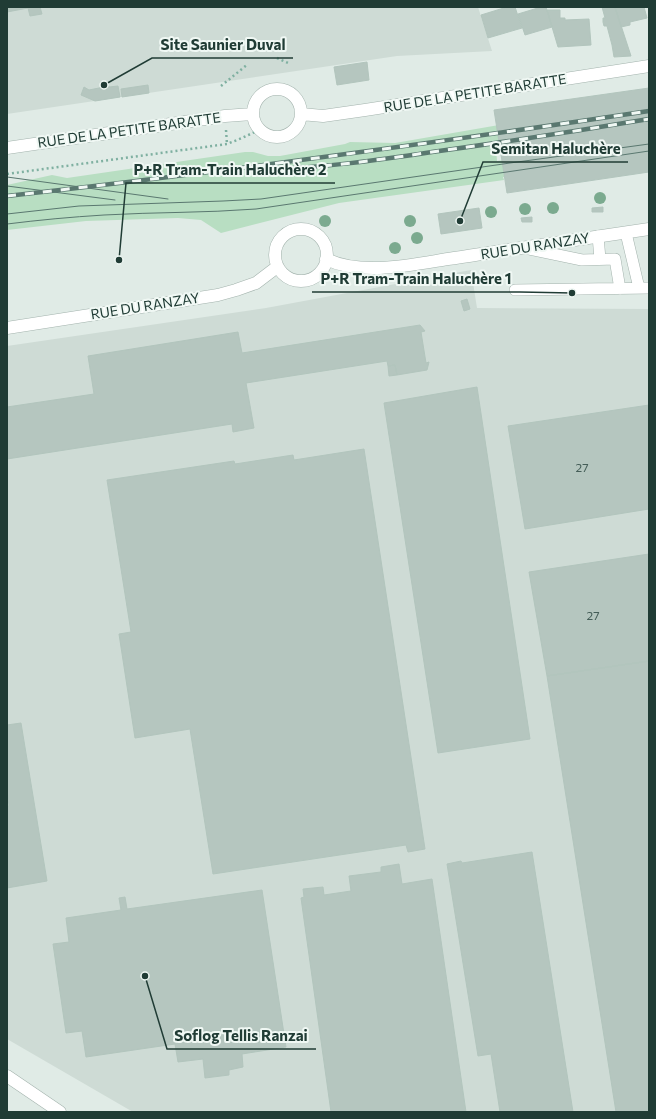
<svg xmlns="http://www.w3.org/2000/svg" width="656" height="1119" font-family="Commissioner,sans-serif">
<rect width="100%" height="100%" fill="#e0ebe6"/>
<path fill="#cedbd5" d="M7,7h471l14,44 -95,5 -390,58z
M471,270l6,38 172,1v803h-516l-126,-73v-693l259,-38z"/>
<path fill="#b8dec2" d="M499,125l3,21 -6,2 1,13 7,-1 3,17h-4l1,3 -165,23 -118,30 -20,-13 -23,-2 -92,3 -79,9v-45l45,-10 15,3 178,-26h8l15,4h12l65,-12 5,-2 45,1z"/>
<path fill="#b5c6bf" stroke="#b2c5bd" d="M7,7h33l2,7 -12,2 -2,-8 -21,4z
M507,7h8l7,21 -34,10 -7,-23z
M541,7h5l6,20 -27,8 -7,-21z
M602,7h13l16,49 -17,1 -2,-12 -5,-19h-3l-1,-4v-4h2z
M615,7h29l3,11 -17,4v3l-9,2z
M547,10h13v8h5v2l24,-1 2,26 -33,2z
M367,62l2,18 -32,5 -3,-18z
M148,85l1,8 -27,4 -1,-8z
M109,86v1l9,-1 2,11 -25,4 -14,-6 3,-8 5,3z
M649,88v84l-142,21 -13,-83z
M603,207v5h-11v-4z
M479,208l3,20 -41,6 -3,-20z
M532,217v5h-10l-1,-4z
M467,299l3,10 -6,2 -3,-10z
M420,325l5,6 -4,1 5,31 3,-1 -2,8 -30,5 -2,-10 -7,1 -1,-5 -141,22 8,45 -21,4 -1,-8 -225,35v-52l87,-13 -6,-38 150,-24 4,21z
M395,365l2,10 -8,1 -1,-10z
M477,387l53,352 -92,14 -54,-350z
M649,405v104l-124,20 -17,-103z
M364,449l61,400 -17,3 -2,-7 -193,29 -23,-145 -55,9 -16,-104 12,-2 -24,-152 127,-19 1,3 58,-9 1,5z
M649,554v107l-102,15 -18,-104z
M649,661v451h-33l-69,-436z
M21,723l26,158 -40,7v-82h2l-2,-15v-66z
M532,852l41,260h-73l-9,-58 -13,2 -31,-192 14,-3 1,2z
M399,864l3,20 30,-5 34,233h-135l-30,-214 3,-1 -1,-8 20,-2 1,8 27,-4 -2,-15 32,-4v-5z
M262,890l24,157 -44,7 1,13 -14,3v5l-24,3 -2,-19 -25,3 -3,-18 -89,13 -4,-26 -16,2 -13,-89 16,-2 -3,-24 55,-8 -2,-12 6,-1 2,12z"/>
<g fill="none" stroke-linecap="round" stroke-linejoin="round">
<defs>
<path id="service" d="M626,233l13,55
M598,236l2,23
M524,248l58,12 33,-1 5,30
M515,290l134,-2"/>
<path id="minor" d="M275 255a26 26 0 1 1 52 0a26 26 0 1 1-52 0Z
M326,259c35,17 85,6 122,0 22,-3 44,-7 66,-10 45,-7 90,-13 135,-20
M7,328l211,-33 18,-5 20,-7 21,-16
M7,1076l53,36"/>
<path id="tertiary" d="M253 113a24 24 0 1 1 48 0a24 24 0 1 1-48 0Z
M301,114l22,2 42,-6 284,-44
M7,148l218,-32 27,-2"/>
</defs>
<use href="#service" stroke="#a3b3ad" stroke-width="12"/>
<use href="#minor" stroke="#a3b3ad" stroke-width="13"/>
<use href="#tertiary" stroke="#a3b3ad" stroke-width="13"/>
<path stroke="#7fb0a1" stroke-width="2.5" stroke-dasharray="2 3" stroke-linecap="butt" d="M277,58l11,5
M221,86l27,-22
M226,130l1,14
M7,174l220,-30 15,-6 17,-8"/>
<use href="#service" stroke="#fff" stroke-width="11"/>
<use href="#minor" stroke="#fff" stroke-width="12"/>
<use href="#tertiary" stroke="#fff" stroke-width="12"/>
<path stroke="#5a7870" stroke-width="1" d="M7,177l161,22
M7,186l108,14
M7,214l72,-8 144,-5 38,-2 249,-36 139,-19
M7,224c32,-4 64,-7 97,-9 51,-3 101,-2 152,-6l393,-58"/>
<defs>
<path id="rail" d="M269,169c54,-1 109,-9 163,-17 73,-10 145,-21 217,-33
M7,196c215,-24 428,-53 642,-85"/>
</defs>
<use href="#rail" stroke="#5a7870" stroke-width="4.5"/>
<use href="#rail" stroke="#f0f8f4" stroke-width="3" stroke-dasharray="9" stroke-linecap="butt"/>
</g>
<g fill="#7baa8f">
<circle cx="600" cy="198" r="6"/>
<circle cx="553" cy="208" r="6"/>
<circle cx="525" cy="209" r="6"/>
<circle cx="491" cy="212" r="6"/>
<circle cx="325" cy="221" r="6"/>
<circle cx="410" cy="221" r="6"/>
<circle cx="417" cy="238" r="6"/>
<circle cx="395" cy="248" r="6"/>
</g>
<g text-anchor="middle" stroke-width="4" stroke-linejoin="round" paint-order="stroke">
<g font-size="12" fill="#455e58">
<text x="582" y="472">27</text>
<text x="593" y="620">27</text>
</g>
<g font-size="14" fill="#203c35" stroke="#f0f8f4">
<text transform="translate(475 93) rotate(-9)" y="5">RUE DE LA PETITE BARATTE</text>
<text transform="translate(129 130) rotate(-8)" y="5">RUE DE LA PETITE BARATTE</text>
<text transform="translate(535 246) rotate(-9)" y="5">RUE DU RANZAY</text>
<text transform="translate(145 306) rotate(-9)" y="5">RUE DU RANZAY</text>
</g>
</g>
<path fill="none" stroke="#203c35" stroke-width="1.5" d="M104 85L152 58H293M460 221L483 162H628M119 260L126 183H335M572 293L520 292H312M145 976L167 1049H316"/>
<g fill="#203c35" stroke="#f0f8f4" stroke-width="1.5">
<circle cx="104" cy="85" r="4"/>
<circle cx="460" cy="221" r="4"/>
<circle cx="119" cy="260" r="4"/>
<circle cx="572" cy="293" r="4"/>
<circle cx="145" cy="976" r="4"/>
</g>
<g font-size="15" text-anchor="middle" font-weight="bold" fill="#203c35" stroke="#f0f8f4" stroke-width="4" stroke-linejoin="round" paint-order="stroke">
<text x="223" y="50">Site Saunier Duval</text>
<text x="556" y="154">Semitan Haluchère</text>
<text x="230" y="175">P+R Tram-Train Haluchère 2</text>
<text x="416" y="284">P+R Tram-Train Haluchère 1</text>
<text x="241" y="1041">Soflog Tellis Ranzai</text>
</g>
<rect width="656" height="1119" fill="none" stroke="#203c35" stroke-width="16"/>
</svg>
